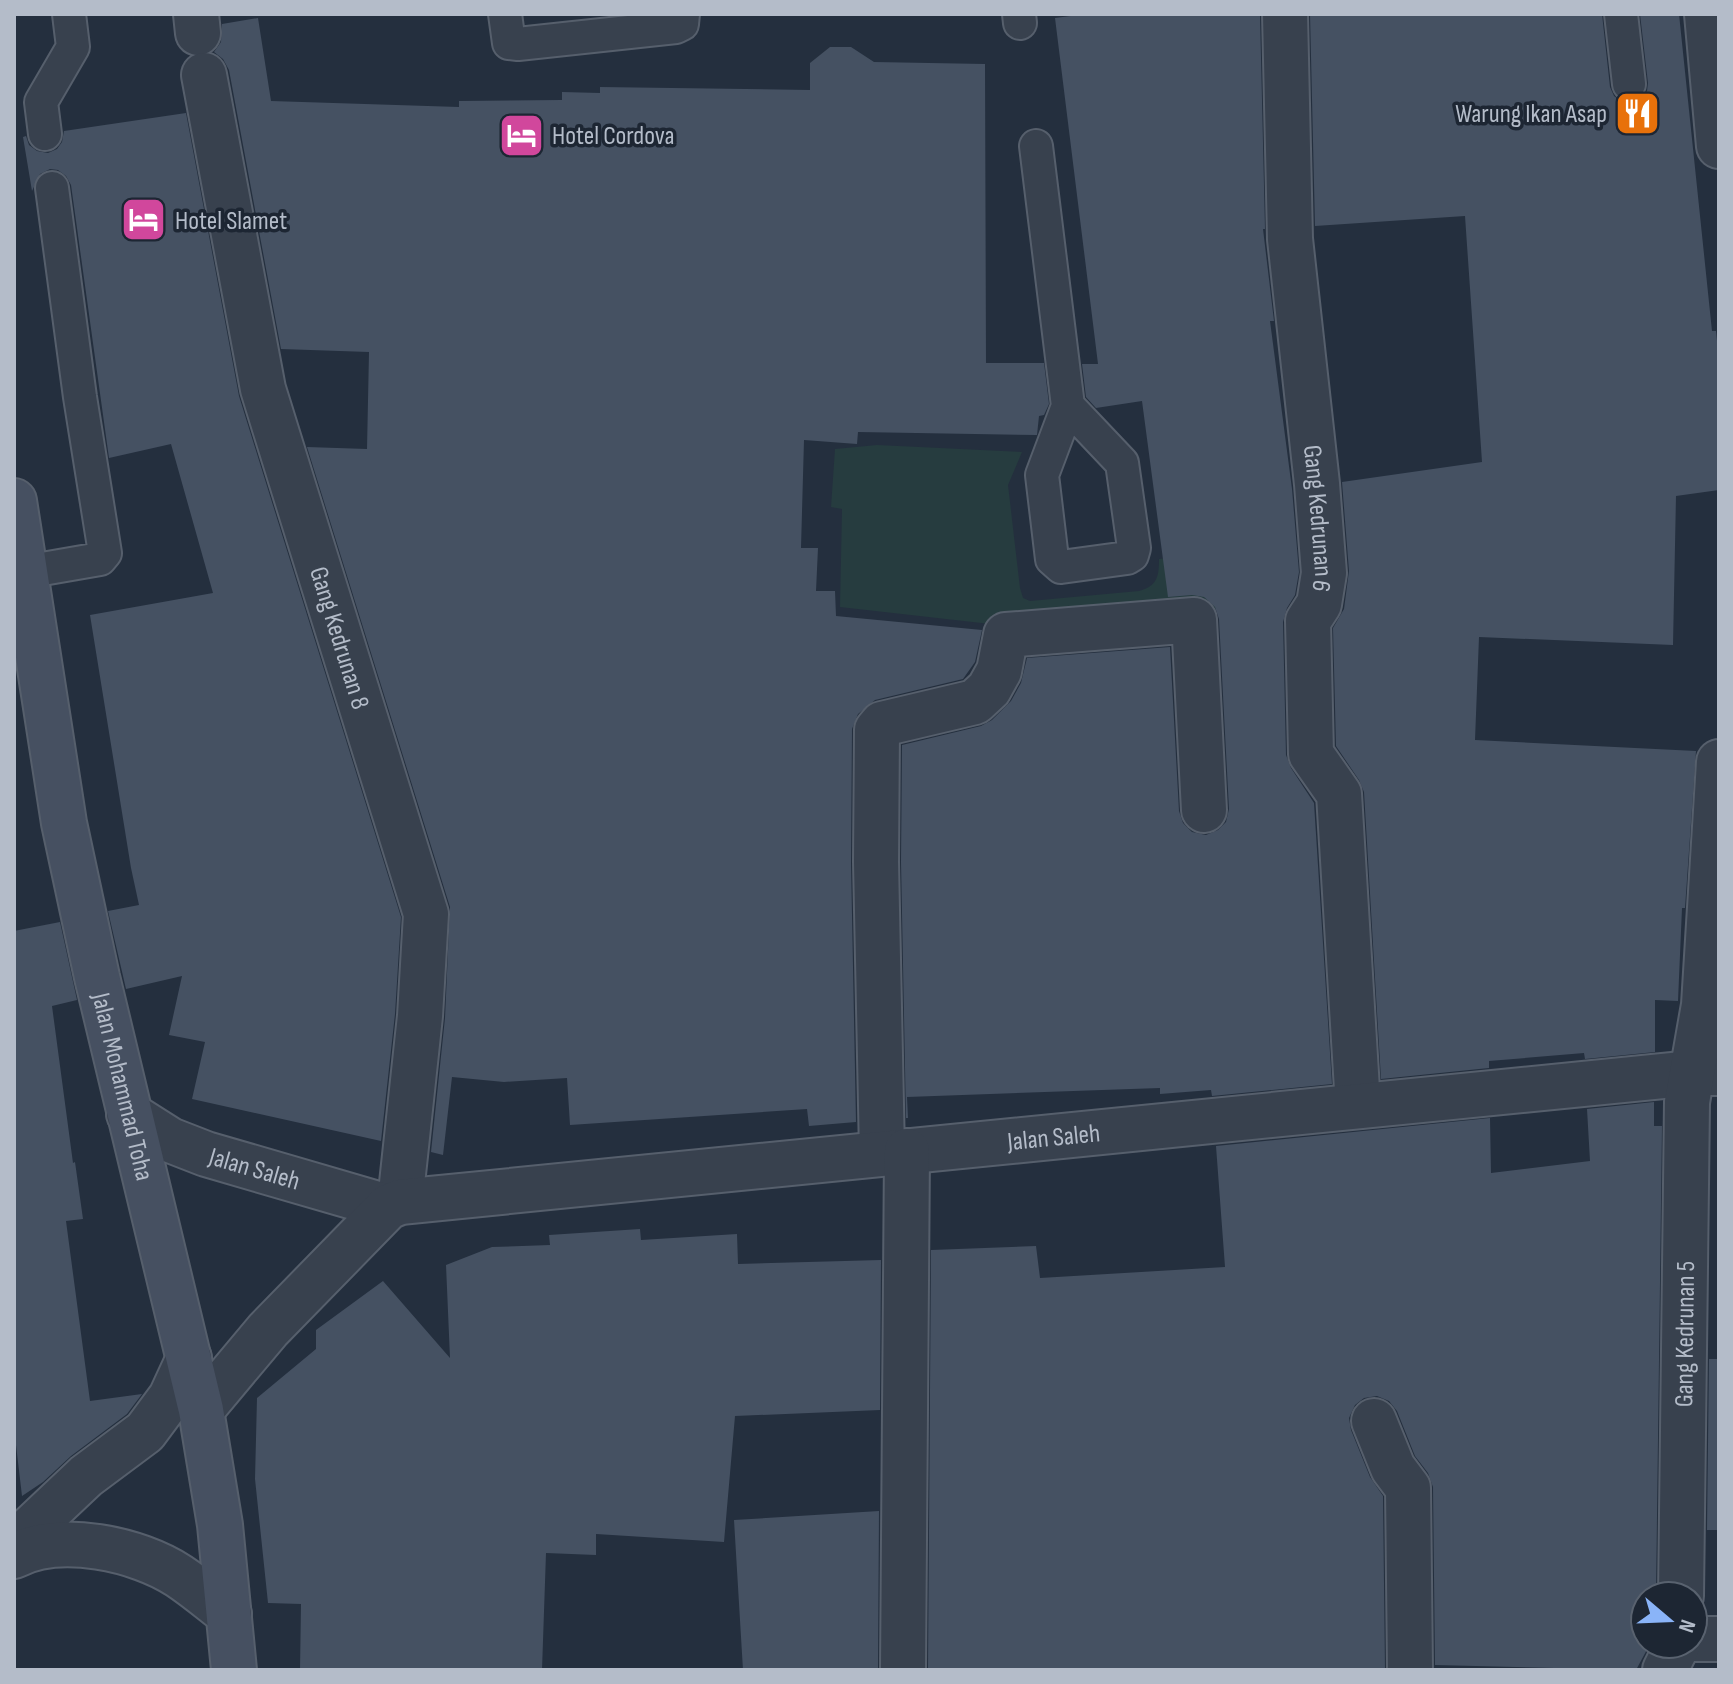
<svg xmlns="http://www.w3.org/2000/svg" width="1733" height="1684" font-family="'Sofia Sans Condensed',sans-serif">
<rect width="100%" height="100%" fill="#242f3e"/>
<path fill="#263c3f" d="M877,445l145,7 -14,33 12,103 3,10 7,3 109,-10c18,-5 20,-14 20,-32l30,-3 38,52 -219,18 -168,-19 2,-98 -11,-2 4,-58z"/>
<path fill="#455162" d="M1086,14h174l5,215h-2l11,92h-4l22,168 7,83 -4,23 -8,13 -4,14 3,133 5,13 23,35 18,281 -120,12 -1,-6 -51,4v-6l-253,9 1,21h-2l-5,-256 1,-117 79,-19 11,-6 19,-19 10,-18 6,-25 143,-11 9,164 4,12 9,9 14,3 12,-5 8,-8 3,-13 -10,-190 -4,-12 -11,-10 -12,-2 -24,2 -26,-196 -46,7 -10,-11 -4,-33h16l-43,-346z
M1310,14h292l8,73 4,9 8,6 8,1 11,-4 6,-8 1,-8 -8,-69h39l33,317h4l3,29v130l-43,6 -3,149 -194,-8 -4,103 221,11 -11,157h-3l-4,93 -23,-1v52l-70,7 -1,-6 -95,8v7l-108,11 -17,-287 -5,-12 -23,-34 -3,-118 11,-19 5,-38 -7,-89 140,-20 -17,-246 -150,10z
M258,18l13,83 188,6v-6l103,-1v-8l38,1v-6l210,3v-27l20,-16h21l23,15 111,2 1,299h58l5,41 -5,11 -5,1 -2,19 -179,-3 -1,12 -53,-4 -3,108h17l-2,43h19l1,25 146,14 -7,32 -12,17 -88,21 -17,14 -6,15 -1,134 5,259 -47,4 -2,-17 -237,16 -3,-47 -63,4 -52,-5 -9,78 -12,-3 14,-134 5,-111 -143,-460 60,2 2,-97 -88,-3 -52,-279 -6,-11 -9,-7 7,-10 1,-18z
M186,113l53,283 162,521 -6,97 -14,127 -189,-42 13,-57 -36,-7 13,-59 -56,13 -18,-78 31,-6 -8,-37 -41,-253 123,-22 -42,-149 -62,14 -38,-273 -5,-9 -8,-6 -8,-1 -10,5 -8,17 -9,-54 3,-1 3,9 8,6 11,2 9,-4 5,-7 2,-11z
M60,922l17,78 -25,6 21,157 2,-1 8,57 -17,2 24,180 52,-7 -15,20 -56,42 -28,26 -21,14 -8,-68v-497z
M1654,1102v24h8l-6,470h-11v48h5l-14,26 -201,-5 -2,-178 -5,-14 -13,-17 -18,-45 -8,-10 -12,-5 -13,2 -9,7 -6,13 2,12 19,47 13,19 2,174h-457l3,-420 105,-4 4,32 185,-11 -9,-121 274,-28 1,55 99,-12 -3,-52z
M640,1229l1,11 96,-6 1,30 143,-4 -1,150 -145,6 -11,126 -128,-8v21l-50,-2 -4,117h-242l1,-66 -33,-1 -13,-124 2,-81 59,-49v-19l67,-49 67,77 -4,-93 46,-18 58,-2 -1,-10z
M1709,1359h10v171h-12z
M879,1511l-1,159h-135l-9,-150z"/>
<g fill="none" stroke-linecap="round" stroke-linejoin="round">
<defs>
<path id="lane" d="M505,14l4,29 9,1 158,-17 6,-3 1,-10
M1019,14l1,9
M1621,14l8,70
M45,134l-4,-32 32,-55 -4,-33
M1036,146l32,260
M1068,406l54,57 12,85 -2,7 -5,3 -66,9 -9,-8 -10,-84z
M25,572l75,-13 5,-6 -25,-156 -28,-209"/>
<g id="street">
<path d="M196,14l2,19"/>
<path id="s1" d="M1285,14l5,225 27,245 7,89 -5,31 -11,17 3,133 28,40 19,312"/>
<path d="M1707,14l12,132"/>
<path id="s2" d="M204,75l59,314 163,525 -6,102 -20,186"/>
<path id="s3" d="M129,1114l41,26 36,14 182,53"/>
<path d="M882,1153l-6,-291 1,-132 5,-6 93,-22 14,-13 10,-18 7,-36 188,-15 10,190"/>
<path id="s4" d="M201,1410l67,-80 120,-123 12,-5 1293,-129h26"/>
<path d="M1374,1421l19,47 15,20 2,182"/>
<path d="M14,1544l72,-68 59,-44 26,-35 18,-39"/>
<path d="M14,1556c46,-24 124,-7 165,20 18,12 33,25 50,38"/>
<path id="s5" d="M1681,1596l6,-494 17,-97 15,-243"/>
<path d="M1693,1639h26"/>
<path d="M903,1670l4,-519"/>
<path d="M1665,1670l13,-26"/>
</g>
<g id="secondary">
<path id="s6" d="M14,501l50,322 33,154 104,433 19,115 14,145"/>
</g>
</defs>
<use href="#lane" stroke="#565f6c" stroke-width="36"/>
<use href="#street" stroke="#565f6c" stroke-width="48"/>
<use href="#secondary" stroke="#565f6c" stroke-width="48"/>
<use href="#lane" stroke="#38414e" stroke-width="32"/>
<use href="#street" stroke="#38414e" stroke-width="44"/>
<use href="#secondary" stroke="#465061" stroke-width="44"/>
</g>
<defs>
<symbol id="restaurant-square" viewBox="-11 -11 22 22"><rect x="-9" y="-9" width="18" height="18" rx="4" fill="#e8710a" stroke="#1d2633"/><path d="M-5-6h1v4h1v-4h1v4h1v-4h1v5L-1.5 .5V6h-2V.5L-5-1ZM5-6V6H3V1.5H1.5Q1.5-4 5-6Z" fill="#fff"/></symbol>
<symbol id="hotel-square" viewBox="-11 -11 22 22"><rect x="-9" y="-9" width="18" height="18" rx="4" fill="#d1479c" stroke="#1d2633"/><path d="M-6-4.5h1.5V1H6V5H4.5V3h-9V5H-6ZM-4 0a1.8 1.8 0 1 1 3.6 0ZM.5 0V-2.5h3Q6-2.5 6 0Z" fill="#fff"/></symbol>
</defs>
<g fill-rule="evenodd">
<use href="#restaurant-square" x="1612" y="88" width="51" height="51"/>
<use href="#hotel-square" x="496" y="110" width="51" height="51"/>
<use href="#hotel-square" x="118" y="194" width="51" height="51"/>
</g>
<g text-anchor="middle" stroke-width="7" stroke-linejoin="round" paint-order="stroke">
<g font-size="26" fill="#b4bcc9" stroke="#1d2633" text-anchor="start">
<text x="1607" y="122" text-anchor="end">Warung Ikan Asap</text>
<text x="552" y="144">Hotel Cordova</text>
<text x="175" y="229">Hotel Slamet</text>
</g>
<g font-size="26" fill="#b4bcc9" stroke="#1d2633">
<text dy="9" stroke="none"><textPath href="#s1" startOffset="506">Gang Kedrunan 6</textPath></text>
<text dy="9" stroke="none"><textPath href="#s2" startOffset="580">Gang Kedrunan 8</textPath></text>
<text dy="9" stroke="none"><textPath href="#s6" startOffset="596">Jalan Mohammad Toha</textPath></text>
<text dy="9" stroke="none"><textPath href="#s4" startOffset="946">Jalan Saleh</textPath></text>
<text dy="9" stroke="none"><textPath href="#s3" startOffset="138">Jalan Saleh</textPath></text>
<text dy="9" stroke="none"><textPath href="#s5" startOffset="262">Gang Kedrunan 5</textPath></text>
</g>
</g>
<rect width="1733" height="1684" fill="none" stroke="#b4bcc9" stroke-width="32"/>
<g transform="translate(1669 1620) rotate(109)"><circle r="38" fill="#1d2633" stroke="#59626f" stroke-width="2"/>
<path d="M0-6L14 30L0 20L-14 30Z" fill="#8ab4f8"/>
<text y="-12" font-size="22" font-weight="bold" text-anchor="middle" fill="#b4bcc9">N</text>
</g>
</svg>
